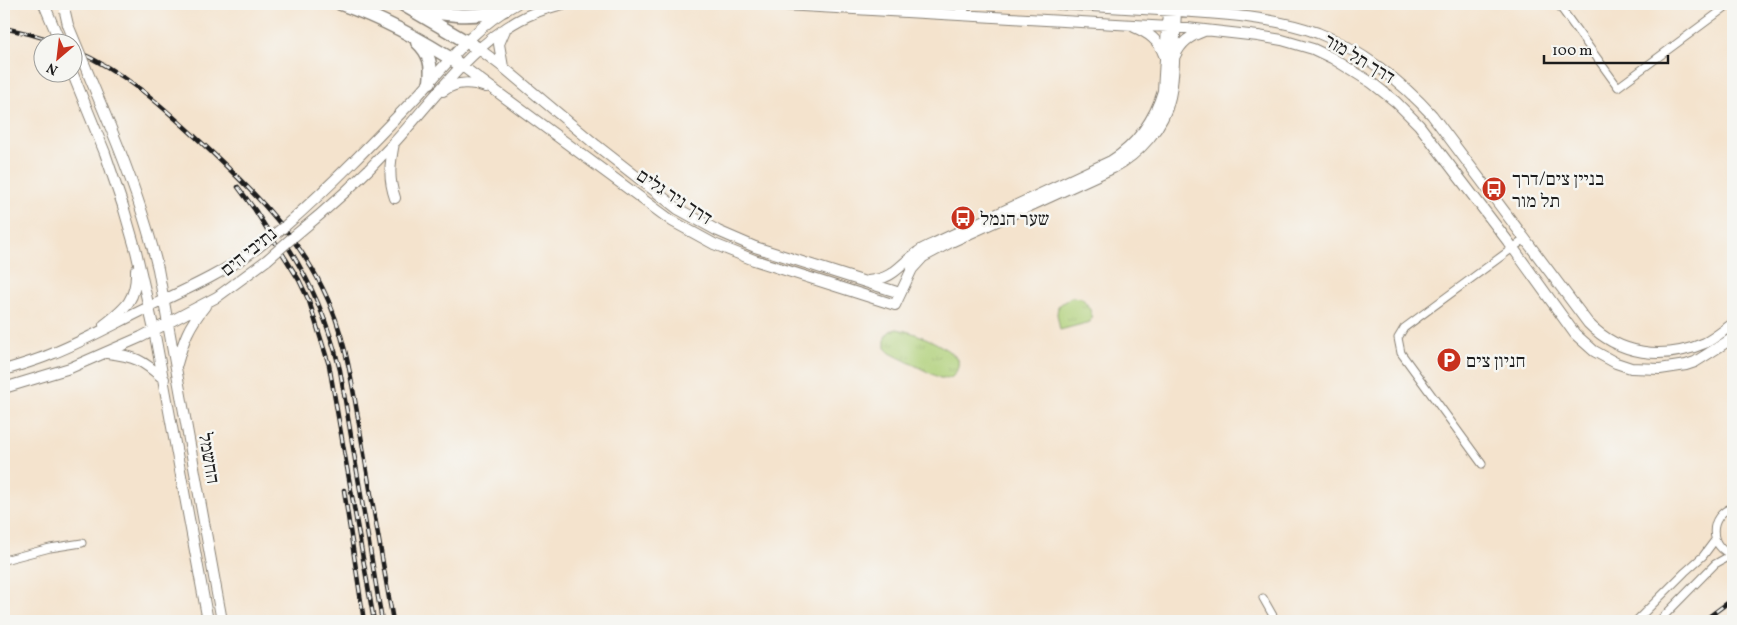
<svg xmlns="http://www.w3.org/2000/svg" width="1737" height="625" font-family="Vollkorn,'Frank Ruhl Libre',serif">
<defs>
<pattern id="grass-tufts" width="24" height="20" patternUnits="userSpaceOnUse" patternTransform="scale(1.25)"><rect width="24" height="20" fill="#aecf77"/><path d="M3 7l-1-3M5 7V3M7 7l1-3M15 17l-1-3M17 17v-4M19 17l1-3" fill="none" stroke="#95b166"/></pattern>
</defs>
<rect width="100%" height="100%" fill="#f6f6f2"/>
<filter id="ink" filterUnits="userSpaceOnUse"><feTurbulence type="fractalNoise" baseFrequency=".02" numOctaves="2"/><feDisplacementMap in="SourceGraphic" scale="10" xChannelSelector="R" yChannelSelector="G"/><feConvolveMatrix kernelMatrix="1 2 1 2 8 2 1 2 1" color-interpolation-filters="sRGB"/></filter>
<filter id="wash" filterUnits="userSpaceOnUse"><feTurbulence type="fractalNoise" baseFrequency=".0096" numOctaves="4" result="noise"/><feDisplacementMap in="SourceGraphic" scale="20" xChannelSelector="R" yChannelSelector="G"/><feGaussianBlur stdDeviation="1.12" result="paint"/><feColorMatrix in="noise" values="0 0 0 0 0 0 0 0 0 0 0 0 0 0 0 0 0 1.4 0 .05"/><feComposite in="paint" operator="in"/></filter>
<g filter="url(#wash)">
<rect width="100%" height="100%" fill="#f4e3cd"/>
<path fill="url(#grass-tufts)" stroke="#65764a" d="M1071,297l11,1c6,8 12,14 8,24l-30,8 -3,-16 1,-8z
M897,329c21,4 46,15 61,30 1,9 -1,13 -7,19h-11l-50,-25 -5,-5v-11l5,-6z"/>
</g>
<g filter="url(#ink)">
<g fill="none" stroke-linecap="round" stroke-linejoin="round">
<defs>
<path id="street" d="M1558,4l60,83 112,-83
M1482,464l-81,-111 -3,-15 6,-10 121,-89
M1733,507c-25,8 -25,41 0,48
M4,560l46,-12 32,-5
M1263,598l13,23
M1636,621l49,-49 18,-16 12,-16
M1659,621l56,-57 16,-9"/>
<path id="secondary" d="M44,4l16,38
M767,4l420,24 71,8 24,4 31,9 19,9 40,25 24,19 23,23 94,123 62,86 19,17 22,12 15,5 29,1 26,-4 9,-3 38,-24
M1058,4c39,2 78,5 118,7 47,3 97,6 142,22 42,16 84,49 114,82l156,208c31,32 75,38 117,20 10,-5 19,-13 28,-19
M959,14l8,-10
M1134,27c14,6 25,13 30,28
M479,49l24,18 93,78 82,64 40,22 37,16 145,46
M1175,56c6,-14 15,-20 29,-25
M462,66l210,155 42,23 40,16 141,45 17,-36 11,-12 28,-15 162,-74c26,-14 51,-41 57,-71 6,-28 4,-58 6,-86
M503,67l-4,-23 6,-14
M72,72l33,81 18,53 13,45 18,79 54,291
M443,91c14,-10 28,-9 43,-4
M110,126c19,46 36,93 48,143l64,352
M394,143c-4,20 -6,35 1,55
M284,227c48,-42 91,-87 135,-133 31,-34 56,-68 97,-90
M292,238c36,-29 69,-59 100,-93 41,-44 80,-103 135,-129 11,-5 24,-9 36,-12
M868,281c27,-3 30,-15 50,-29 5,-4 11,-6 17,-9l176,-82c25,-15 44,-42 52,-70l5,-80
M104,325c22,-17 33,-26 32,-55
M107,353c28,3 35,7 57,26
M177,364c7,-25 11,-37 28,-58
M4,370c17,-5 34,-10 50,-17 32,-13 62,-30 93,-45 38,-18 77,-35 110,-60
M4,388l66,-20 71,-31 76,-40 50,-37"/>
<path id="highway" d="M341,4c43,15 83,37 121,62
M402,4l77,45
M410,8c32,7 62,11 94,2
M417,42c13,12 15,23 13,40"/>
</defs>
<use href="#street" stroke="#888074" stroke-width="9"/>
<use href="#secondary" stroke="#888074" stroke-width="12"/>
<use href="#highway" stroke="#888074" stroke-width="15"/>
<use href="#street" stroke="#fff" stroke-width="7"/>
<use href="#secondary" stroke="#fff" stroke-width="10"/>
<use href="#highway" stroke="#fff" stroke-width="12"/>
<defs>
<path id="rail" d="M4,28l26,6 27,8
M72,49c55,24 88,55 131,95 45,42 93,89 120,145 24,48 30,101 39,153 10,60 21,120 31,179
M238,187l17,23 44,70 10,21 20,64 45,256
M285,242c27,42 43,80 55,128l42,251
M344,490l20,131
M1703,621l30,-22
M1725,621l8,-6"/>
</defs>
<use href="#rail" stroke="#1c1c1c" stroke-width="4.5"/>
<use href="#rail" stroke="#f6f6f2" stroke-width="2.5" stroke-dasharray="8" stroke-linecap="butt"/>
<defs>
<path id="secondary-bridge" d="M65,12l3,13 42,101
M257,248l27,-21
M267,260l25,-22"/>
</defs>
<use href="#secondary-bridge" stroke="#888074" stroke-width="12" stroke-linecap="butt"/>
<use href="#secondary-bridge" stroke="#fff" stroke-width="10"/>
</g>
</g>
<defs>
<symbol id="bus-disc" viewBox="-11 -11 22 22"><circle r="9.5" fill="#c8321e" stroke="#f6f6f2"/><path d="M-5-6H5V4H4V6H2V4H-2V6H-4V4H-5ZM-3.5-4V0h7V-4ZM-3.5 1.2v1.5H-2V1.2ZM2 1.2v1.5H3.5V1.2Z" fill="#fff"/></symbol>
<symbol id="parking-disc" viewBox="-11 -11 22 22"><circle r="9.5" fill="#c8321e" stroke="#f6f6f2"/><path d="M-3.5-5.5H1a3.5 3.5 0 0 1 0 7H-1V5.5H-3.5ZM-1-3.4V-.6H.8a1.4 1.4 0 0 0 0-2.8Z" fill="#fff"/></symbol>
</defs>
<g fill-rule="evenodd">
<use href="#bus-disc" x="1480" y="175" width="28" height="28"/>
<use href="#bus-disc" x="949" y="204" width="28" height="28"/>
<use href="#parking-disc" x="1435" y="346" width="28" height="28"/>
</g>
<g text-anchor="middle" stroke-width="5" stroke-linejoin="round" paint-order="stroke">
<g font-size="19" fill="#1c1c1c" stroke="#f6f6f2">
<text transform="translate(1360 58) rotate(31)" y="7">דרך תל מור</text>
<text transform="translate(675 196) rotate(33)" y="7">דרך ניר גלים</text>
<text transform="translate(248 251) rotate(-39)" y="7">נתיבי הים</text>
<text transform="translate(210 458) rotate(80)" y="7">החשמל</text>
</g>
<g font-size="19" fill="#1c1c1c" stroke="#f6f6f2" text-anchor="start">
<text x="1512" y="185">בניין צים/דרך<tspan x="1512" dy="22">תל מור</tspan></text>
<text x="980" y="225">שער הנמל</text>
<text x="1466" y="367">חניון צים</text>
</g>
</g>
<rect width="1737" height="625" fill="none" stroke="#f6f6f2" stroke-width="20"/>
<g transform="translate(58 58) rotate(208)"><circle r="24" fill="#f6f6f2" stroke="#9f9f9c"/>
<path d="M0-4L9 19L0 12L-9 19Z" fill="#c8321e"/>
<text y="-8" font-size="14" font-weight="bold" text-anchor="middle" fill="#1c1c1c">N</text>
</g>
<path d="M1544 55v8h124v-8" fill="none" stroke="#1c1c1c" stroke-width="2.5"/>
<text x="1552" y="55" font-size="15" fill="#1c1c1c" stroke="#f6f6f2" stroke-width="4" paint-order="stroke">100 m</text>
</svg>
